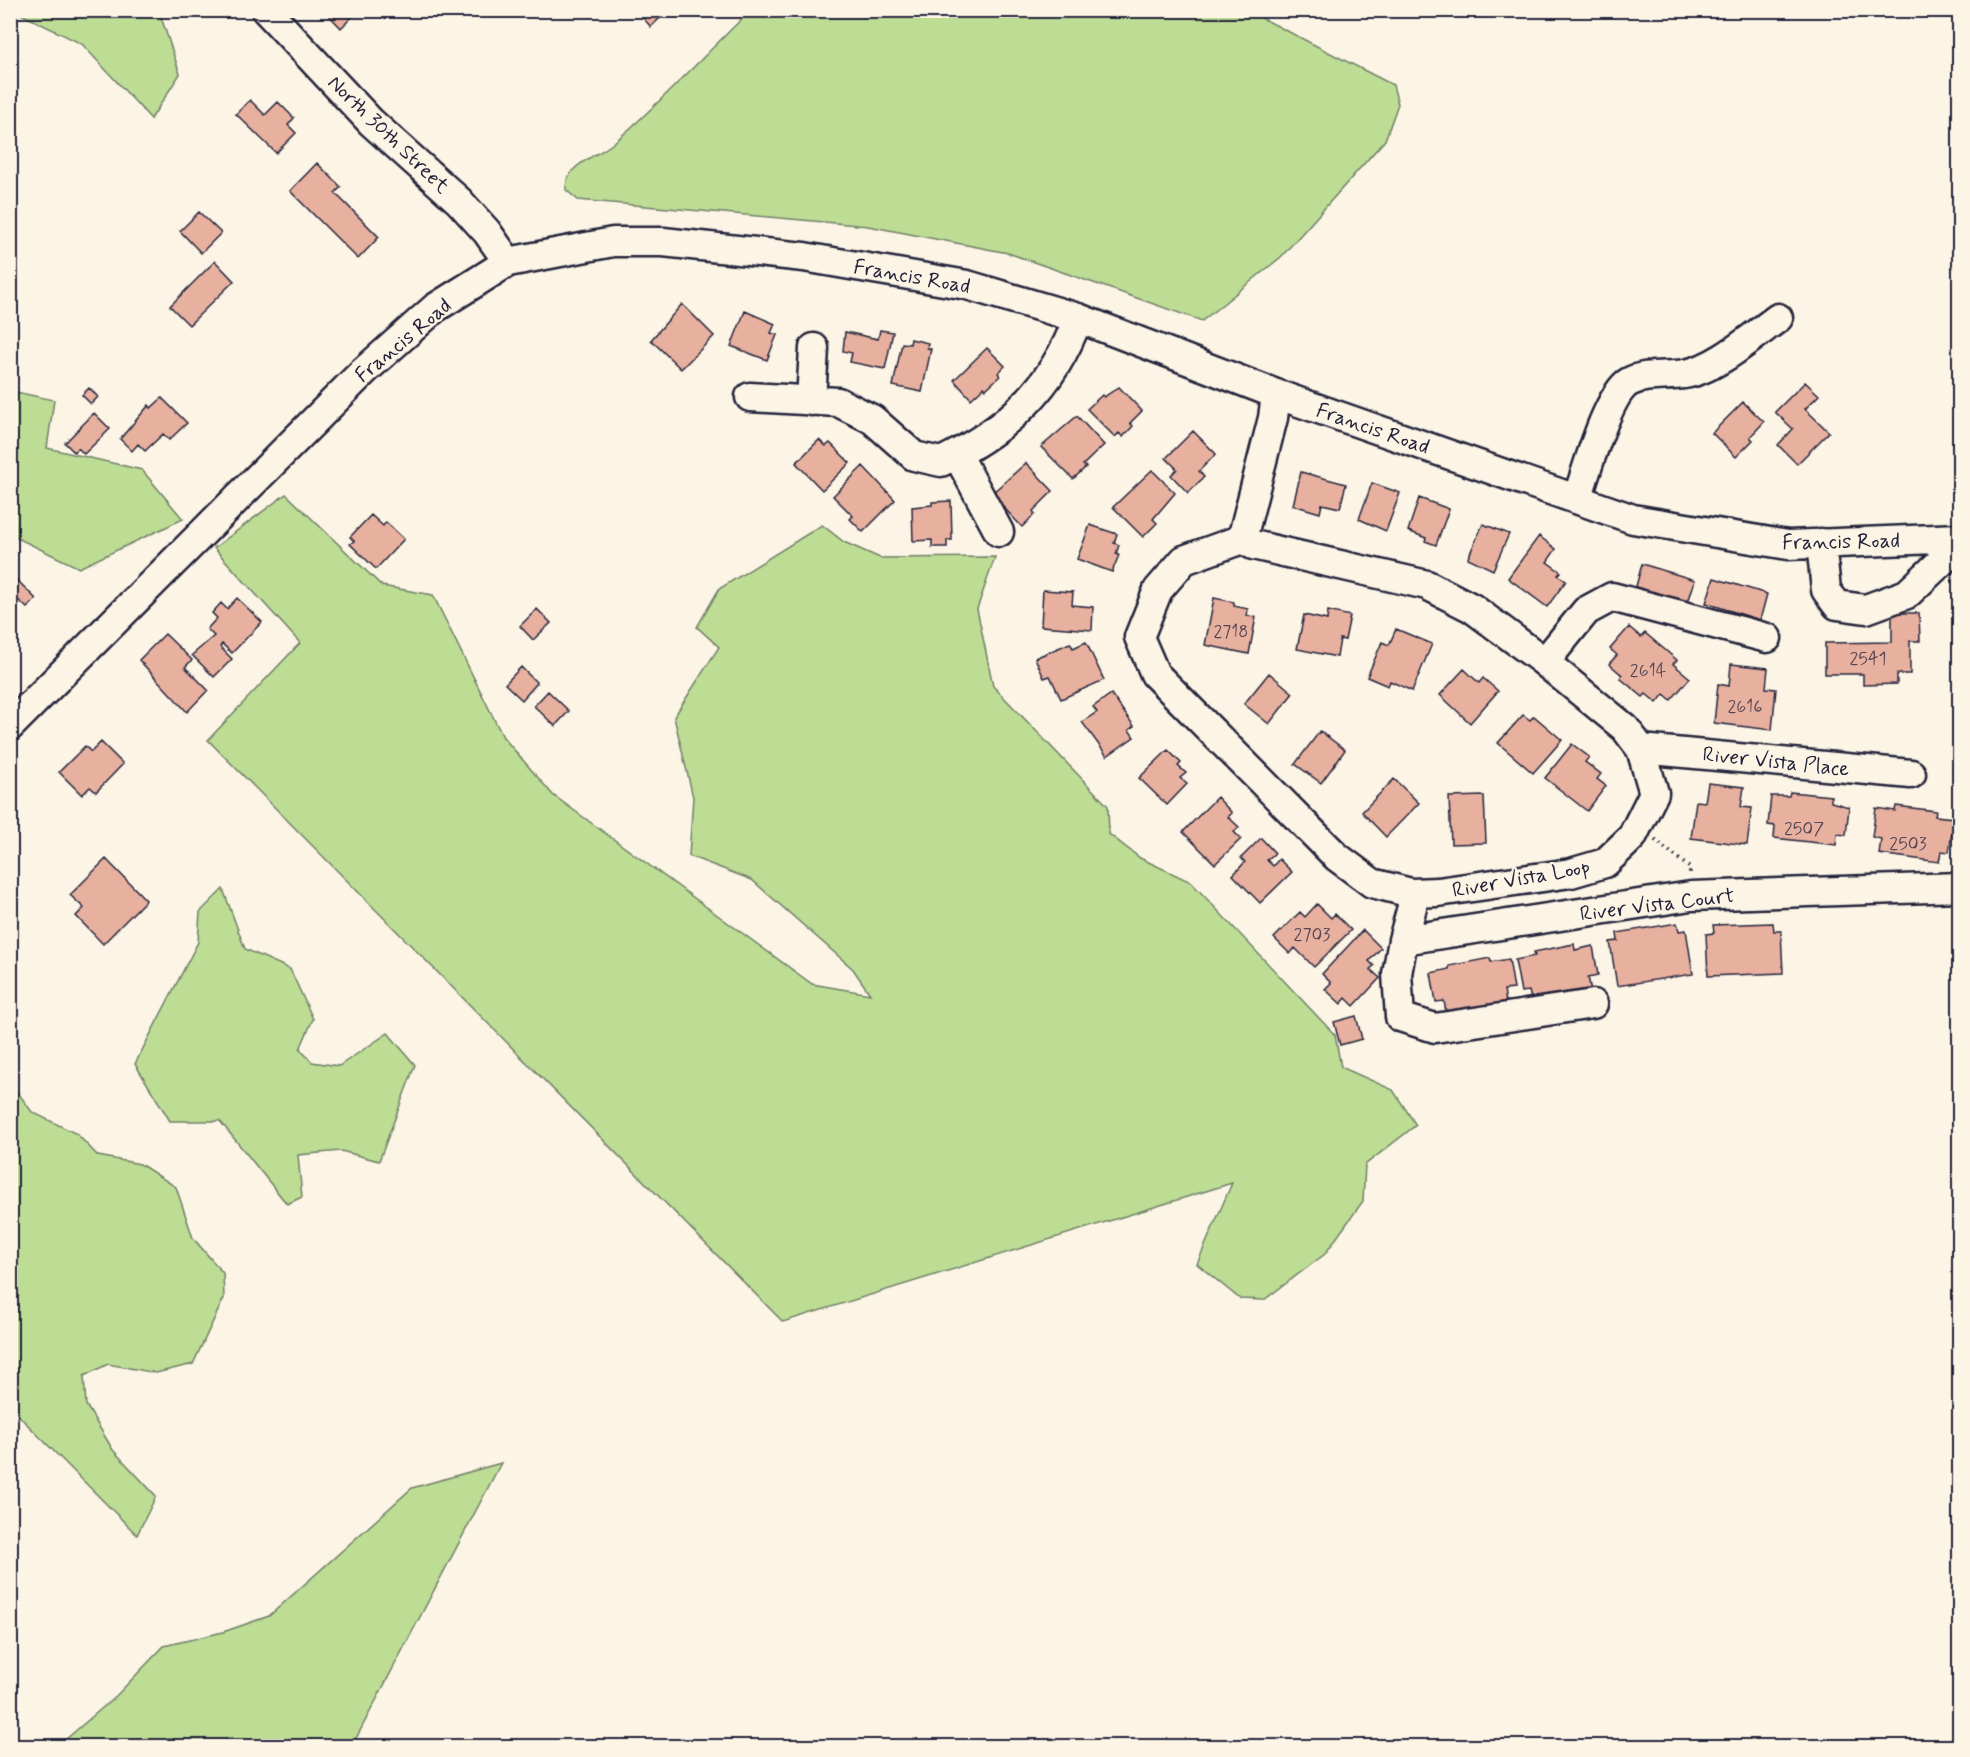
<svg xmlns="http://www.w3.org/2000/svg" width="1970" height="1757" font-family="Mynerve,sans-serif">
<rect width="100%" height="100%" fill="#fcf5e5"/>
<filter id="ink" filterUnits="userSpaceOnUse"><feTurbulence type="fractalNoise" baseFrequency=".0167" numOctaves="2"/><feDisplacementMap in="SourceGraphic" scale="12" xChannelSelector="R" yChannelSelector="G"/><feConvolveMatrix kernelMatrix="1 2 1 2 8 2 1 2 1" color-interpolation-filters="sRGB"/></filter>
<g filter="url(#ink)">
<path fill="#bddc94" stroke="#707f68" stroke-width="1.5" d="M1118,10l14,6 45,-6 71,1 145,74 5,19 -13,36 -104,117 -79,64 -194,-68 -140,-27 -290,-26 -12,-10c-2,-25 30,-33 46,-46 47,-39 93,-90 138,-133z
M10,11h149l21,63 -29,45 -69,-75 -65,-32 -6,1z
M11,391l43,9 -7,48 95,22 41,49 -104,49 -68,-33z
M286,494l96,92 51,9 70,142 50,58 259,189 58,10 -17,-25 -101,-89 -63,-24 4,-59 -19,-80 45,-70 -22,-20 22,-38 103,-64 22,17 36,16 115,-1 -18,52 16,77 115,120 1,28 31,24 51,24 144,153 6,32 52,23 23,35 -51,40 -2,36 -38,53 -61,46 -24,-1 -43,-35 35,-81 -449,139 -575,-582 92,-97 -86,-95z
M223,889l22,60 45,20 23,50 -13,30 12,13 27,4 49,-33 27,32 -36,96 -38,-10 -43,4 4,42 -15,7 -67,-83h-50l-35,-57 63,-122 2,-30z
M16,1090l16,22 45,22 21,22 42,8 36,23 17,51 30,35 1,25 -31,66 -37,9 -48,-9 -24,12 2,29 27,45 43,46 -19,39 -126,-127 -1,-316z
M501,1463l-149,283h-294l57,-49 49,-51 59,-14 46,-16 143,-128z"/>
<path fill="#e8b09f" stroke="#22223b" stroke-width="1.5" d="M324,10h35l-18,18z
M636,10h32l-17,17z
M250,100l15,15 13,-13 16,16 -6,7 8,8 -20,20 -40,-39z
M317,163l24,24 -6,6 44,44 -21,22 -68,-68z
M199,212l22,21 -20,20 -21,-22z
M215,261l19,20 -45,44 -19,-19z
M682,304l32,32 -33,33 -30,-29z
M745,311l30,13 -4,9 6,2 -10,25 -36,-14z
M880,330l13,2 -8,37 -35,-7 2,-9 -9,-2 2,-19 33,7z
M911,339l17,4 -1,5 4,1 -9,43 -29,-6 9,-43 8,1z
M987,348l18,18 -7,7 2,3 -14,13 -2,-2 -13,12 -17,-19z
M1805,382l14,13 -14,14 24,23 -32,32 -19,-19 15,-16 -18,-17z
M1119,387l23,24 -12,12 3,3 -10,11 -4,-4 -4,4 -28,-28 15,-14 2,2z
M89,388l9,9 -7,7 -9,-9z
M162,398l25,25 -18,17 -6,-6 -18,17 -7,-7 -6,7 -12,-12 29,-34 2,3z
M1743,402l21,20 -14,15 3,3 -17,17 -24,-24z
M94,413l16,16 -26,25 -6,-6 -4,4 -9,-9z
M1077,416l27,29 -21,20 3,2 -13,12 -32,-32z
M1193,431l23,23 -17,17 5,6 -16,16 -17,-18 6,-6 -11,-11z
M819,440l7,6 4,-3 20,20 -28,27 -26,-27z
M1026,463l27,28 -20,20 2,3 -13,13 -31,-33z
M863,466l32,34 -32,32 -13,-13 3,-3 -20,-20z
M1152,470l23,23 -22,26 4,4 -14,14 -30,-30z
M1301,472l45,12 -6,24 -18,-4 -2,9 -27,-8z
M1372,483l28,10 -14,38 -27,-12z
M1419,498l30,11 -13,36 -11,-4 1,-3 -18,-7z
M951,501l1,39h-5v7h-15v-7l-19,1 -1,-34 20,-2v-3z
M371,515l12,11 3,-4 18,17 -28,30 -26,-25 4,-3 -4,-4z
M1483,524l26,10 -16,36 -25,-12z
M1090,525l27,9 -3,9 5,2 -3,9 3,1 -7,17 -35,-13z
M1539,536l17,13 -9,13 14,10 -3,3 8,6 -19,26 -39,-29z
M1642,564l53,16 -8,26 -52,-16z
M10,573l26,26 -9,9 -13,-12 -4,4z
M1714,578l53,16 -7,26 -54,-17z
M1043,590l30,2 -1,13 21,2 -1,23 -51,-4z
M237,598l25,24 -30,31 -10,-9 -2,3 12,12 -18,18 -22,-22 22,-19 -7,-7 10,-11 -5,-5 9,-10 6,6z
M1214,598l20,4v4l14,3 -1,7 9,1 -7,37 -44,-9z
M537,609l14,14 -18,17 -13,-14z
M1328,611l22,5 -5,24 -5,-1 -3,18 -40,-8 7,-34 23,5z
M1892,613h27l1,28h-10v33h-13v10l-34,1v-11h-38v-31l67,-1z
M1629,627l12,10 4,-4 32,27 -4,4 17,14 -19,22 -7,-6 -7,9 -11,-9 -3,3 -23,-19 2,-3 -13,-11 8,-9 -7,-6z
M1396,629l36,15 -20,47 -22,-10 -2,5 -21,-9 15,-35 7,3z
M165,634l27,26 -7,7 23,23 -21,22 -48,-52z
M1086,642l18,38 -43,19 -11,-23 -6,2 -9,-20 35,-15 3,5z
M1731,664l37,4 -2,20 10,1 -4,41 -58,-7 4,-39 11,2z
M521,667l16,16 -15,17 -17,-16z
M1464,669l15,14 4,-5 15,13 -28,32 -30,-28z
M1269,673l24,20 -24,31 -25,-20z
M548,691l21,20 -14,15 -21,-20z
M1111,694l23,32 -5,4 5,7 -27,19 -25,-34 15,-10 -4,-5z
M1523,715l7,5 4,-4 28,24 -29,33 -35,-30z
M1320,731l25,19 -24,33 -26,-19z
M101,742l22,22 -27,28 -6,-5 -8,8 -23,-23 26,-26 6,6z
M1572,744l17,13 -4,5 16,12 -4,5 9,7 -19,25 -42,-33z
M1168,750l13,13 -3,3 8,7 -6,5 7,6 -20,21 -28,-27z
M1394,779l25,24 -33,34 -24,-25z
M1708,783l36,4 -3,20 11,1 -5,37 -56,-7 5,-37 9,1z
M1790,792l41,4v6l18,5 -3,28 -9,-1 -1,11 -62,-7 1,-12 -7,-1 3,-29h18z
M1484,796l2,47 -35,1 -2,-47z
M1217,797l15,16 -4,4 11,10 -5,5 7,7 -26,25 -32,-32z
M1896,806l40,5 -1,5 19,2 -5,34 -8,-1 -2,11 -60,-8 2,-15 -9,-2 4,-29 19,3z
M1261,838l14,15 -8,7 6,6 6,-7 13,13 -32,31 -27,-28 12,-13 -4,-4z
M106,859l40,41 -43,44 -27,-28 8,-8 -14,-13z
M1317,904l14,14 4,-4 16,16 -37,37 -19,-19 -5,6 -16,-16 26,-26 5,5z
M1677,923l2,8 7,-1 7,44 -76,12 -7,-44 8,-1 -1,-8z
M1773,923l1,8h7l2,42 -75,3 -2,-42 8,-1 -1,-8z
M1363,930l18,18 -12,13 5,5 -4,3 10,9 -26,28 -8,-8 -5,6 -16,-15 6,-6 -9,-9z
M1574,944l1,6 18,-4 5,29 -10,2 3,14 -45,9 -1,-3 -14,2 -2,-8 -8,1 -6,-32 20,-4 -1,-4z
M1490,958l1,4 18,-3 5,30 -10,1 2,12 -16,3 1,3 -45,4 -2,-11 -8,1 -5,-29 18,-4v-3z
M1356,1016l6,23 -22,6 -6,-23z"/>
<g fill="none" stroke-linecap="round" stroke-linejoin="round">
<defs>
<path id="minor" d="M266,10l105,112 88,79 28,31 21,30
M750,397l88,5 34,17 42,37 27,6c66,-32 112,-74 137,-144
M811,401l3,-53
M957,454l42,78
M1577,499c9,-26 30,-104 52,-117 17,-9 37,-5 55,-8 31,-4 69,-38 94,-56
M1242,539l11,6 174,40 45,23 70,52 83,68 16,21 13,44 -22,44 -27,26 -34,10 -133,19 -27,1 -39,-10 -35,-26 -182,-183 -16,-37 19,-47 26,-30 58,-21 31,-121 3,-24
M1821,543l5,47 11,15 29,4 41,-15 37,-35 14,-21
M1542,660l10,-7 34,-42 26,-14 155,41
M10,726l353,-354 72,-64 73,-46 105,-20h50l141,15 163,28 111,33 198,76 357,125 155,26 172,-7
M1641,749l270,25
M1411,893l1,14 -9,33 288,-44 269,-9
M1403,940l-6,34 3,43 35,11 158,-24"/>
</defs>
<use href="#minor" stroke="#22223b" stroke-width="33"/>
<path stroke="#22223b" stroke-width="4" stroke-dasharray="1.5 4.5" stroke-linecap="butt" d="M1655,840l35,28v5"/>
<use href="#minor" stroke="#fcf5e5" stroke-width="28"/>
</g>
</g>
<g text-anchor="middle" stroke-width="4.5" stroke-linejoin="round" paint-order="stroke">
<g font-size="18" fill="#544654">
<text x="1231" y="637">2718</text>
<text x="1868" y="664">2541</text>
<text x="1648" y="676">2614</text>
<text x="1745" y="712">2616</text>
<text x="1804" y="834">2507</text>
<text x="1908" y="849">2503</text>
<text x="1312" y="940">2703</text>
</g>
<g font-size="21" fill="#22223b" stroke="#fcf5e5">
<text transform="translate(389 134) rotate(44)" y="7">North 30th Street</text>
<text transform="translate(912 276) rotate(10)" y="7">Francis Road</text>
<text transform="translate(403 340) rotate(-40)" y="7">Francis Road</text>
<text transform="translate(1373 428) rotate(19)" y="7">Francis Road</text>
<text transform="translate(1841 541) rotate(-1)" y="7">Francis Road</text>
<text transform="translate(1776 761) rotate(6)" y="7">River Vista Place</text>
<text transform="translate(1521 878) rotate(-10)" y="7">River Vista Loop</text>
<text transform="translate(1657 904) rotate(-7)" y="7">River Vista Court</text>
</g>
</g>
<rect width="1970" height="1757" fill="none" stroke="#fcf5e5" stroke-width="36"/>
<rect x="18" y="18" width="1934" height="1721" fill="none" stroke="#22223b" stroke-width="2" filter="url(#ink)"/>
</svg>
